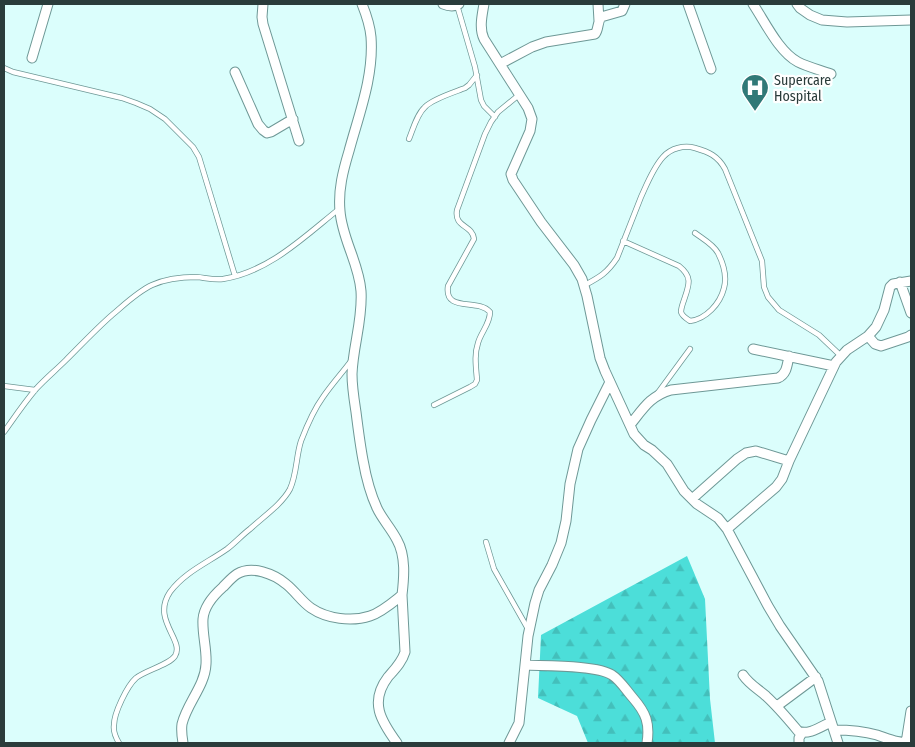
<svg xmlns="http://www.w3.org/2000/svg" width="915" height="747" font-family="'Fira Sans Condensed',sans-serif">
<defs>
<pattern id="forest-firs" width="22" height="20" patternUnits="userSpaceOnUse" patternTransform="scale(1.25)"><rect width="22" height="20" fill="#4cded9"/><path d="M5 1l3.5 6h-7zM16 11l3.5 6h-7z" fill="#43bfbb"/></pattern>
</defs>
<rect width="100%" height="100%" fill="#dbfefc"/>
<path fill="url(#forest-firs)" d="M687,556l18,43 5,100 5,44h-127l-11,-27 -39,-18 3,-63z"/>
<g fill="none" stroke-linecap="round" stroke-linejoin="round">
<defs>
<path id="lane" d="M457,5l18,62 6,33 3,6 11,11
M4,68l9,4 109,26 14,5 14,6 15,10 28,28 6,10 36,119
M409,139c4,-10 8,-25 16,-32 7,-8 30,-15 40,-19l4,-3 8,-10
M623,241l56,25c14,11 10,19 5,34 -1,3 -3,8 -3,12 1,4 6,7 9,9 16,-2 30,-17 34,-33 3,-11 -1,-25 -6,-35 -5,-9 -15,-14 -23,-20
M585,285c15,-8 22,-12 32,-27 8,-20 16,-41 24,-61 6,-13 12,-29 22,-40 8,-9 21,-12 32,-9 14,4 23,8 30,21l37,92 2,26 4,10 11,13 40,25 22,21
M4,386l31,4
M657,394l33,-45
M434,405l36,-18 5,-3 2,-4c-1,-13 -3,-25 1,-37 3,-11 12,-19 12,-31 -12,-14 -46,1 -42,-26l26,-47c-2,-15 -20,-11 -17,-29l28,-76 6,-12 7,-10 22,-18
M4,432c10,-14 20,-29 32,-43 9,-10 20,-19 30,-29 15,-15 30,-31 46,-45 12,-10 25,-23 40,-30 13,-6 30,-8 45,-8 9,1 17,3 26,2 46,-7 82,-43 116,-70
M486,542l8,27 34,60
M119,743c-3,-5 -6,-12 -5,-18 0,-12 13,-39 22,-47 10,-8 33,-13 39,-22 10,-16 -24,-36 -5,-64 15,-20 37,-29 57,-43 8,-6 15,-14 23,-20 13,-12 32,-25 40,-40 7,-15 6,-33 11,-48 5,-13 14,-33 22,-44 9,-13 19,-24 28,-36"/>
<path id="street" d="M263,4l-1,13 1,7 36,117
M443,4c5,2 11,3 16,0
M484,4c-2,12 -5,24 0,35l44,69 4,11 -2,12 -19,43 2,6 28,42 33,43 8,14 5,17 13,62 5,13 29,63 10,11 8,5 15,14 17,27 13,13 21,14 9,11 41,77 12,20 38,55 20,62
M598,4l1,17
M688,4l23,65
M753,4c12,18 26,48 45,58 10,5 22,8 33,12
M797,4l3,4 10,7 12,5 25,2 64,-2
M32,58l16,-54
M500,64l32,-17 14,-5 49,-8c4,-5 2,-11 6,-17l21,-6 3,-7
M235,72l23,52 5,6 4,3 4,-1 22,-13
M900,282l11,31
M868,336l7,8 6,2 27,-9 3,-2
M753,349l81,17
M630,425c13,-16 20,-29 41,-35l107,-12c9,-4 9,-13 11,-22
M692,499l45,-40 9,-6 10,-2 33,10
M727,529l49,-42 6,-8 7,-18 47,-99 11,-12 21,-14 8,-9 8,-17 6,-23 3,-3 18,-3
M525,665c19,1 73,0 87,10 8,5 14,15 21,23 13,15 17,25 14,45
M743,675c6,9 15,14 23,21 12,11 22,23 32,35 10,5 24,-5 33,-9
M777,706l39,-29
M834,730c14,0 29,1 43,5 12,4 22,9 34,7
M183,743c-1,-6 -2,-12 -1,-19 5,-21 23,-38 24,-60 1,-15 -4,-30 -3,-45 1,-13 11,-24 20,-32 4,-4 9,-10 14,-13 15,-9 37,0 49,10 9,7 16,18 25,24 16,11 41,14 59,8 12,-4 22,-13 32,-21 2,-17 4,-39 -5,-55 -6,-12 -15,-21 -20,-32 -7,-15 -11,-31 -14,-48 -3,-16 -5,-32 -7,-48 -2,-13 -4,-25 -4,-38 1,-28 11,-55 9,-83 -2,-28 -19,-52 -21,-80 -2,-21 3,-40 9,-60 10,-37 25,-75 22,-114 -1,-12 -5,-23 -9,-33
M397,743c-16,-22 -28,-41 -9,-66 7,-8 14,-15 17,-25l-3,-57
M509,743l10,-20 9,-87 7,-33 4,-13 13,-25 9,-22 5,-22 4,-37 8,-35 13,-29 19,-38
M799,743v-5l3,-5
M906,743l5,-32"/>
</defs>
<use href="#lane" stroke="#6e9896" stroke-width="6"/>
<use href="#street" stroke="#6e9896" stroke-width="11"/>
<use href="#lane" stroke="#fff" stroke-width="4.5"/>
<use href="#street" stroke="#fff" stroke-width="9"/>
</g>
<defs>
<symbol id="hospital-pin" viewBox="-11 -11 22 30"><path d="M0 17L-7.5 6A9.5 9.5 0 1 1 7.5 6Z" fill="#307977" stroke="#fff"/><path d="M-5-5h3v3.5h4V-5h3V5h-3V1.5h-4V5h-3Z" fill="#fff"/></symbol>
</defs>
<g fill-rule="evenodd">
<use href="#hospital-pin" x="739" y="72" width="32" height="43"/>
</g>
<g text-anchor="middle" stroke-width="4.5" stroke-linejoin="round" paint-order="stroke">
<g font-size="14" fill="#2a3c3b" stroke="#fff" text-anchor="start">
<text x="774" y="85">Supercare<tspan x="774" dy="16">Hospital</tspan></text>
</g>
</g>
<rect width="915" height="747" fill="none" stroke="#2a3c3b" stroke-width="10"/>
</svg>
